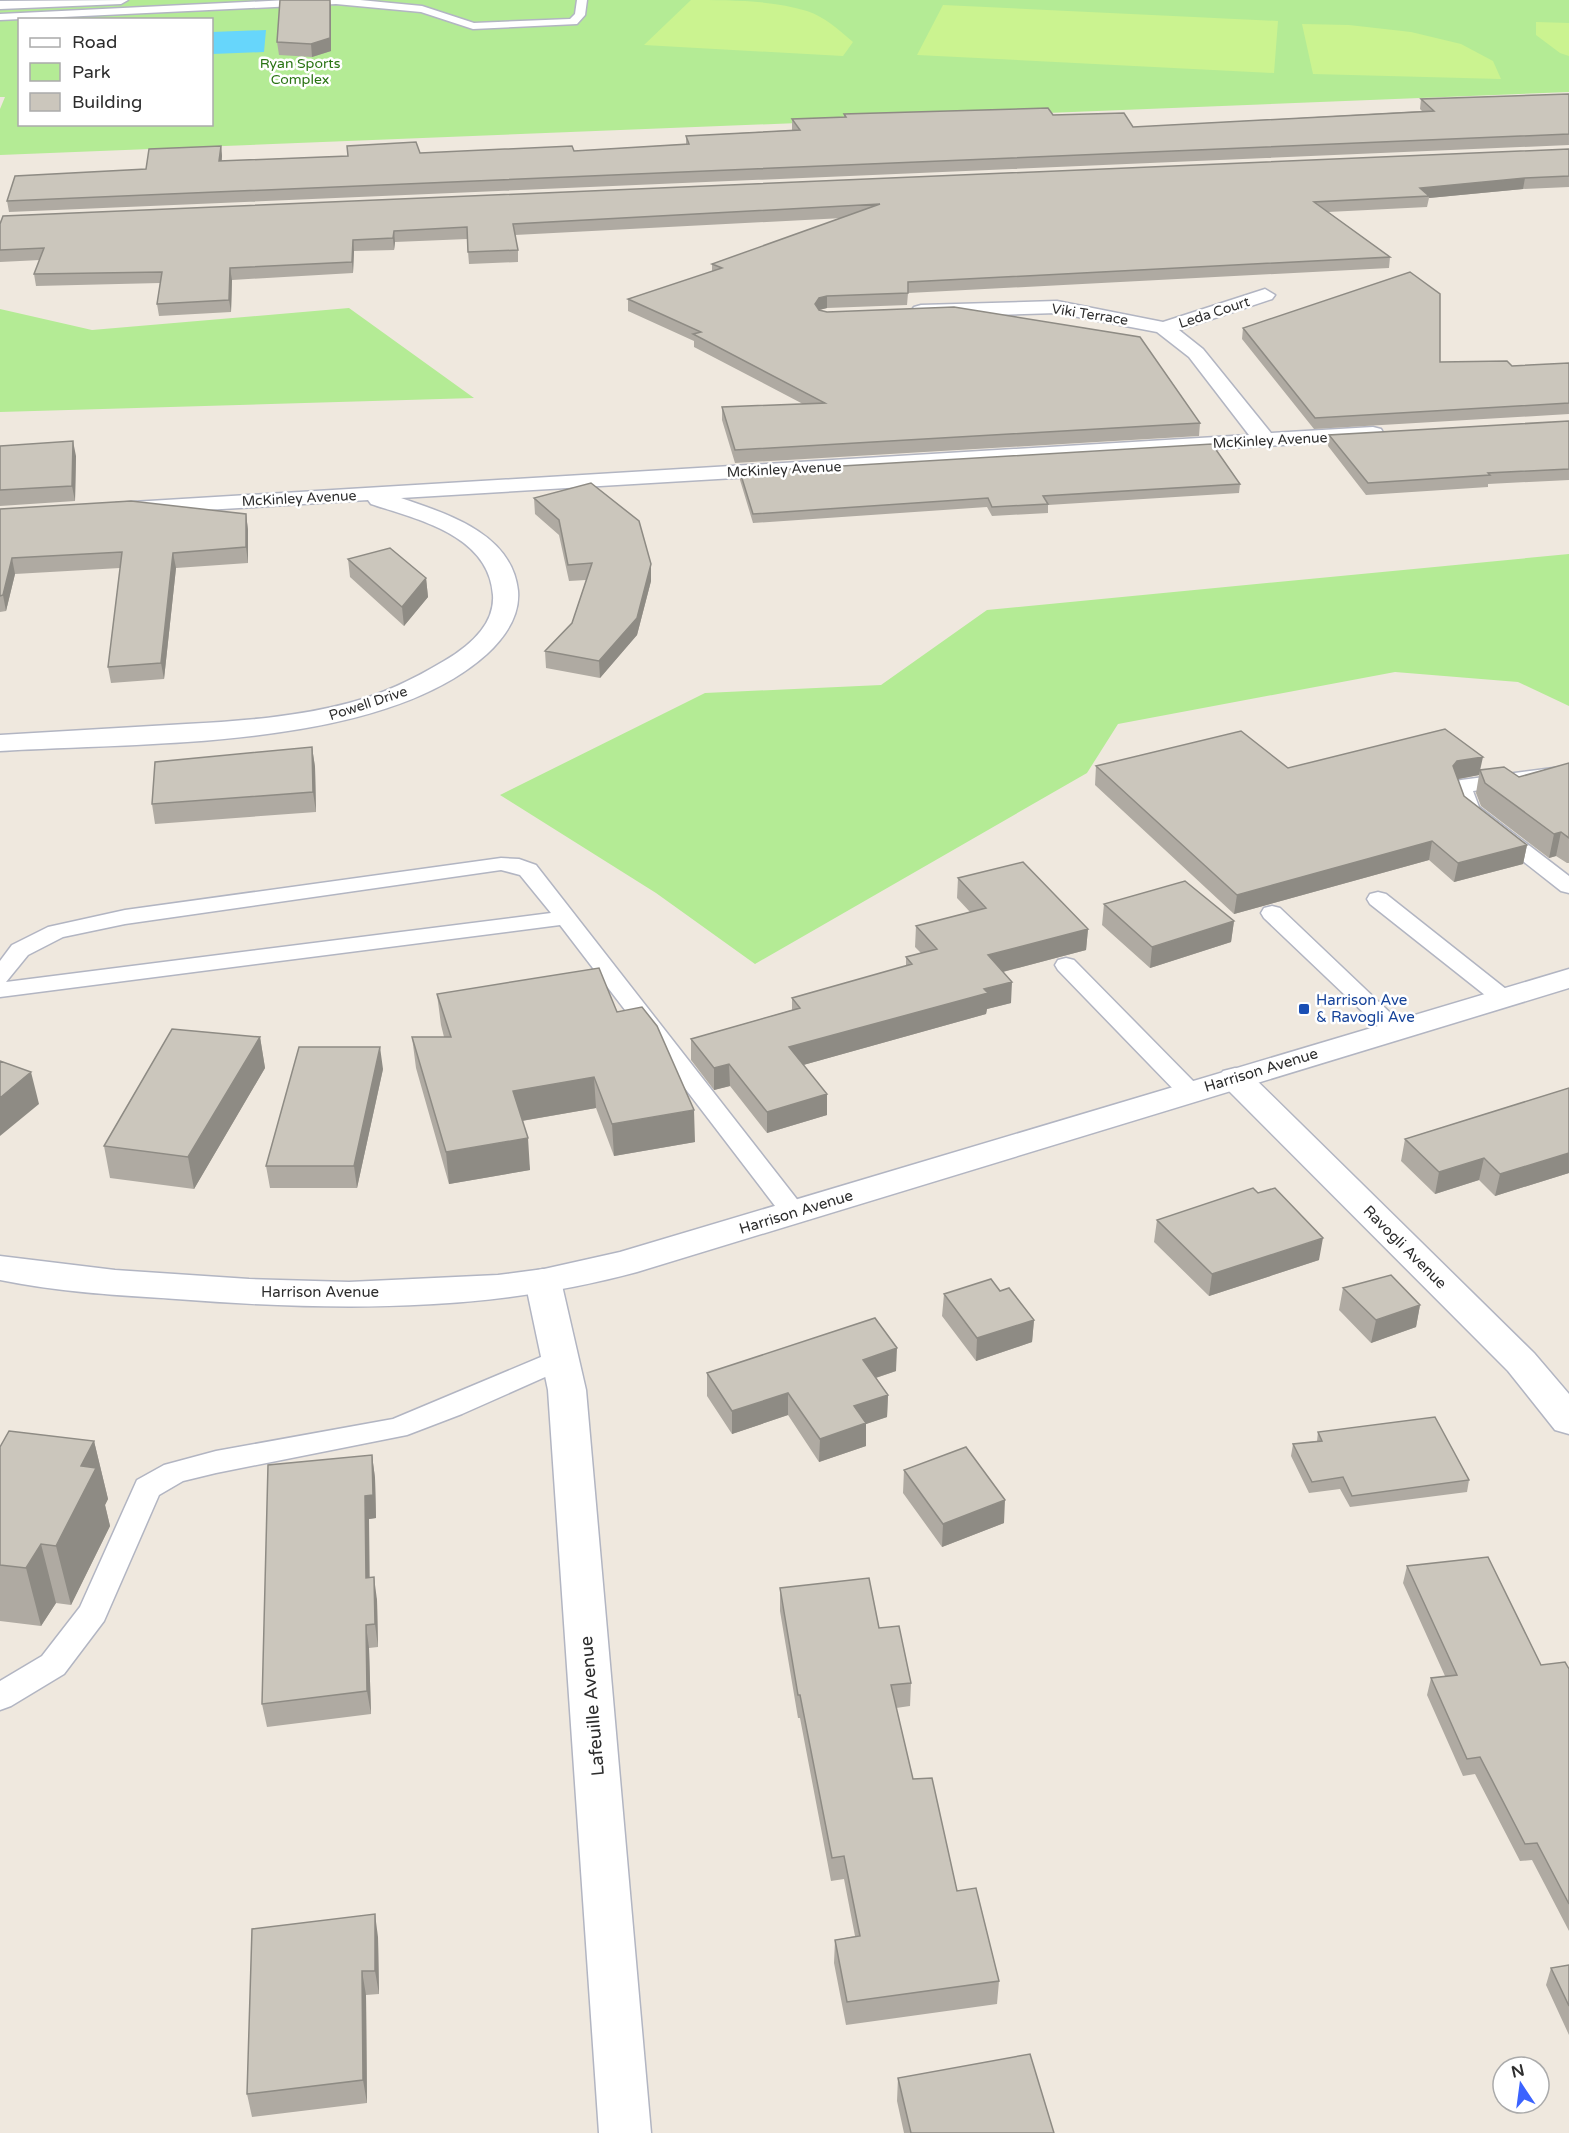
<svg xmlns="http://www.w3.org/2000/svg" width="1569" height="2133" font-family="'Varela Round',sans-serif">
<rect width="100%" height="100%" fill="#efe8de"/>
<path fill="#b4eb95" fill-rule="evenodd" d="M121,0h1448v92l-1569,63v-46l5,-12h-5v-92zM20,20h192v104h-192z
M349,308l125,90 -474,14v-103l92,21z
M1569,554v152l-51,-24 -123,-10 -277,52 -31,49 -332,191 -99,-71 -156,-98 205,-102 176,-8 106,-75z"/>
<path fill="#cbf390" d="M691,0c36,0 82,0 116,11 18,6 32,19 46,31l-10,14 -199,-11z
M943,5l335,16 -4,52 -357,-18z
M1536,22l33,1v33l-9,-3 -24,-18z
M1302,24l47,1 62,7 50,12 32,17 8,18 -188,-5z"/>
<path fill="#67d6fb" d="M266,30l-2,22 -52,2v-22z"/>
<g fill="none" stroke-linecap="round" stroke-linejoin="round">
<defs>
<path id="service" d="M288,0h72l62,6 52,17 96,-4 5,-5 2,-14h10l-2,15 -8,9 -104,5 -52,-17 -85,-8 -336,16v-6z
M1569,766v12l-96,13 6,16 90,69v17l-8,-2 -98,-77 -12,-28 3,-4 7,-2z
M501,858l18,1 17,6 267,342 4,6 -4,6 -9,2 -9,-2 -225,-294 -560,72v-36l12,-16 36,-18 77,-17zM501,870l19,5 31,38 -545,69 22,-27 35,-18 62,-13z
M1378,892l8,2 125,99 4,5 -4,5h-16l-125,-99 -3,-5 3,-5z
M1272,906l8,2 123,117 4,5 -4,5h-16l-123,-117 -3,-5 3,-5z
M1066,958l8,2 125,127 3,5 -3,5 -9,2 -9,-2 -123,-127 -3,-5 3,-5z
M560,1349l10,3 4,7 -4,7 -108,48 -55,21 -191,38 -33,8 -24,14 -55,126 -40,53 -53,32 -11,4v-29l42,-25 38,-49 57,-127 27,-15 52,-14 177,-32z"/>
<path id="minor" d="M128,0l-7,4 -121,5v-8z
M1265,289l10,6 -3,4 -93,31 24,19 68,84 102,-6 8,2 3,5 -3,5 -980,59c46,16 111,35 117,93 2,25 -13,46 -31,63 -107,97 -348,88 -487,97v-16c62,-4 124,-7 186,-11 55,-3 110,-7 163,-21 34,-9 65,-24 95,-42 24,-14 51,-36 49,-66 -4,-60 -74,-75 -122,-91l-3,-4 -244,15 -8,-2 -4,-5 4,-5 1133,-68 -60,-78 -32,-25 -100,-19 -136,4 -7,-2 -3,-4 3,-4 7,-2 136,-4 106,21z
M1235,1068l12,3 287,282 35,41v40l-14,-4 -47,-59 -285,-286 -5,-7 5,-7z
M543,1269l13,3 5,9 25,109 65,743h-52l-51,-743 -23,-109 5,-9z"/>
<path id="secondary" d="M1569,969v19l-932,284c-151,41 -306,39 -461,27 -59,-4 -118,-7 -176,-19v-24l115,14 134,9 100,3 149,-7 46,-6 76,-17z"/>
</defs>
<use href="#service" stroke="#b2b5c2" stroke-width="3"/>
<use href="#minor" stroke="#b2b5c2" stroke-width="3"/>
<use href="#secondary" stroke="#b2b5c2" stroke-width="3"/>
<use href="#service" fill="#fff" fill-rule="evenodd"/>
<use href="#minor" fill="#fff" fill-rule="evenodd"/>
<use href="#secondary" fill="#fff" fill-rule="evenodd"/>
</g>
<path fill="#afaaa2" d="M331,6v45l-19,6 -33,-2 -2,-13z
M1569,94v51l-1560,67 -2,-11 139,-32 75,-23 1,10v5l198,-8 154,-2 112,-7v-8l106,-6v-11l52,-2v-3l209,1 80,12 289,-16 -2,-2 1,-10z
M1569,149v38l-46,2 -94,9 -2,9 -99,5 62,45 -1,11 -481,25 -1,12 -80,3 -8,2 381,113 -1,13 -464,27 -13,-43v-13l81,-3 -109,-57v-6l-66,-30v-12l84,-27v-8l131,-46 -328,17 3,15v12l-49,2 -2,-25 -72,3 -1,8 -40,1 -1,22 -121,7 -1,32 -72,4 -2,-12 3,-21 -124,3 -2,-12 6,-14 -40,2v-38z
M1243,328l197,34 72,4 57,-3v51l-255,15 -72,-90z
M1569,421v59l-81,4v3l-122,8 -38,-49 1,-11z
M0,446l76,10 -1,45 -75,5z
M740,472l500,12 -1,9 -191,12v8l-56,3 -5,-9 -234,16 -13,-43z
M534,498l117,66v17l-14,54 -37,43 -54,-10 -1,-17 27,-28 14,-43 -17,1 -10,-46 -24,-21z
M0,509l246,5 2,16v33l-72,5 -12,111 -53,4 -3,-16 12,-99 -105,6 -9,37 -6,1z
M348,559l78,19 2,19 -24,29 -54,-49z
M312,747l3,20 1,45 -161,12 -3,-20z
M1569,763v100h-2l-11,-7 -7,2 -68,-52 -5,-13 3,-18 -21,4 6,17 63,49 -4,19 -69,18 -25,-22 -195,54 -139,-129 1,-19 385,4 38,7z
M958,878l130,51 -2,21 -83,22 8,31 -24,6 -1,5 -183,51 24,50 -60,18 -37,-47 -16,4 -23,-30v-21l101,-29v-12l114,-32v-9l15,-4 -6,-6 1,-21 54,-14 -13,-14z
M1104,904l130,17 -3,21 -81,26 -48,-43z
M437,994l180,18 78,130 -81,14 -18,-48 -74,13 8,49 -81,14 -33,-116 -4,-31h32l-3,-12z
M260,1037l5,31 -71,121 -84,-11 -6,-32z
M383,1069l-26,119h-87l-4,-22z
M1569,1088v85l-74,23 -16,-16 -44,14 -34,-33 4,-22z
M1157,1220l162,40 -110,36 -55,-54z
M1343,1288l77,17 -4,22 -45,16 -32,-33z
M944,1294l90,26 -2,22 -56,19 -34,-45z
M896,1371l-20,7 12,17 -1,22 -21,7v22l-47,16 -31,-47 -56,19 -25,-38v-23z
M1318,1432l151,48 -2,12 -117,15 -10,-18 -31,4 -18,-37 2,-12 24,-3z
M94,1441l14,58 -3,6 5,21 -39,79 -15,-2 -15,23 -41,-5v-174z
M372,1455l3,23 1,40 -7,1v59l8,22 1,47 -9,1 2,66 -104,13 -5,-23z
M904,1470l100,53 -62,24 -39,-54z
M1407,1566l134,99 28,4v262l-37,-71 -12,1 -45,-87 -12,2 -36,-81 4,-17 14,-2 -42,-93z
M780,1588l99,40 32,55 -1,23 -14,2 17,71 44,112 42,90 -2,23 -151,21 -12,-62 1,-23 20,-4 -11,-57 -13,2 -31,-163h-2l-18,-107z
M378,1937l1,57 -13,1 1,108 -115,14 -5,-23z
M1569,1965v70l-23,-50 5,-17z
M898,2078l156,55h-150l-7,-32z"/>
<path fill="#8e8b84" d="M330,0l1,6v45l-19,6 -1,-13z
M221,146l1,10 -2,16 -1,-11z
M1525,178l-2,11 -94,9v-2l-9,-8z
M394,231l1,11 -1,8 -1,-12z
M353,240l1,11 -1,22 -1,-11z
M230,268l2,12 -1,32 -2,-12z
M827,296v12l-8,2 -4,-6 4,-6z
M73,441l3,15 -1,45 -3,-15z
M246,514l2,16v33l-2,-16z
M173,553l3,15 -12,111 -3,-16z
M12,558l3,16 -9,37 -3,-16z
M651,564v17l-14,54 -37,43 -1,-17z
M426,578l2,19 -24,29 -2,-19z
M312,747l3,20 1,45 -3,-20z
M1483,757l-4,18 -26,5v-14l4,-5z
M1561,832l-5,24 -7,2 5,-24z
M1432,841l-3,19 -195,54 3,-19z
M1527,845l-4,19 -69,18 4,-19z
M1234,921l-3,21 -81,26 2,-21z
M1088,929l-2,21 -99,26 1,-21z
M1012,982l-1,21 -24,6 -1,5 -197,55v-22l195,-58z
M260,1037l5,31 -71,121 -6,-32z
M380,1047l3,22 -26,119 -3,-22z
M729,1064l1,22 -16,4v-22z
M31,1072l8,32 -39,32v-38z
M594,1077l2,31 -81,14 -2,-31z
M827,1094v21l-60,18v-21z
M694,1110l1,32 -81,14 -2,-32z
M528,1138l2,32 -81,14 -3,-32z
M1569,1153v20l-74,23 5,-22z
M1484,1158l-5,22 -44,14 4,-22z
M1323,1238l-4,22 -110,36 3,-22z
M1420,1305l-4,22 -45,16 5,-23z
M1034,1320l-2,22 -56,19 1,-23z
M897,1348l-1,23 -33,11v-22z
M788,1393v22l-56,19v-23z
M888,1395l-1,22 -21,7v22l-47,16 1,-23 34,-33z
M94,1441l14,58 -3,6 5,21 -39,79 -15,-59 25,-80z
M372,1455l3,23 1,40 -7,1 1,82 -4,-23 -1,-82z
M1005,1500l-1,23 -62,24 1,-23z
M41,1544l15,59 -15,23 -15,-58z
M374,1577l3,23 1,47 -3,-23z
M366,1625l3,23 2,66 -4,-23z
M375,1914l3,23 1,57 -4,-23z
M362,1971l4,24 1,108 -4,-23z"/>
<path fill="#cbc6bc" stroke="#8e8b84" stroke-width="1.5" d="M280,0h50v38l-19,6 -34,-2z
M1569,94v40l-1562,67 8,-25 131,-7 3,-20 72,-3 -2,15 129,-5 -1,-10 69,-4 4,11 152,-7 2,5 115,-7 -3,-8 114,-6 -8,-11 54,-2 -2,-3 204,-6 5,7 71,-2 9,14 301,-16 -13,-12z
M1569,149v27l-44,2 -105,10 9,8 -115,6 76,55 -482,25v11l-81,3 -8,2 -4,6 4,6 8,2 127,-5 186,30 60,86 -465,27 -13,-43 103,-4 -132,-69 8,-2 -73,-33 94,-31 -10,-4 168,-60 -367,20 5,26 -50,2 -1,-25 -73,4 -1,7 -40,2 -1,22 -122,6 -1,32 -72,4 5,-32 -128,2 10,-26 -44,2v-26l3,-8z
M1410,272l30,22v68l67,-1 5,5 57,-3v40l-254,15 -72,-90z
M1569,421v48l-81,4 2,2 -122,8 -39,-48z
M73,441l-1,45 -72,4v-44z
M1212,444l28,40 -197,12 5,8 -56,3 -4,-9 -235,16 -13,-42z
M591,483l48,38 12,43 -14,54 -38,43 -54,-10 27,-28 20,-60 -24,2 -9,-45 -25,-22z
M131,501l115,13v33l-73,6 -12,110 -53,4 14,-115 -110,6 -9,37 -3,1v-87z
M390,548l36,30 -24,29 -54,-48z
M1445,729l38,28 -26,4 -4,5 11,30 63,49 -69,18 -26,-22 -195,54 -141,-129 145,-35 47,37z
M312,747l1,45 -161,12 3,-42z
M1569,763v75l-8,-6 -7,2 -69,-51 -5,-13 24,-3 15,10z
M1023,862l65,67 -100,26 24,27 -28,7 4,4 -199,54 38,47 -60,18 -38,-48 -15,4 -23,-29 109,-31 -8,-10 120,-34 -6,-7 31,-8 -21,-23 70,-18 -28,-30z
M1185,881l49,40 -82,26 -48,-43z
M599,968l18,44 25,-5 15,19 37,84 -82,14 -18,-47 -81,14 15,47 -82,14 -34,-115h39l-14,-43z
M172,1029l88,8 -72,120 -84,-11z
M299,1047h81l-26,119h-88z
M0,1061l31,11 -31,26z
M1569,1088v65l-69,21 -16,-16 -45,14 -34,-33z
M1253,1188l5,5 17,-5 48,50 -111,36 -55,-54z
M1391,1275l29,30 -44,15 -33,-32z
M991,1279l9,12 9,-3 25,32 -57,18 -33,-44z
M875,1318l22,30 -34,12 25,35 -34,11 12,17 -46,16 -32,-46 -56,18 -25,-38z
M1435,1417l34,63 -117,16 -9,-19 -31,5 -19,-38 29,-3 -4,-9z
M9,1431l85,10 -13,25 15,2 -40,78 -15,-2 -15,24 -26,-3v-118z
M966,1447l39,53 -62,24 -39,-54z
M372,1455l1,40 -8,1 1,82 8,-1 1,47 -9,1 1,66 -105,13 6,-239z
M1488,1557l53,108 24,-3 4,7v235l-32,-61 -12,1 -45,-87 -13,2 -36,-81 26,-3 -50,-109z
M869,1578l10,50 20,-2 12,57 -20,2 22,94 19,-1 25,113 19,-3 23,93 -152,21 -12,-62 25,-4 -16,-80 -12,2 -32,-163h-2l-18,-107z
M375,1914v57h-13l1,109 -116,14 5,-165z
M1569,1965v41l-18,-38z
M1030,2054l24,79h-143l-13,-55z"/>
<rect fill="#1a4fb4" stroke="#fff" stroke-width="2" x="1298" y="1003" width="12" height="12" rx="3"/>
<g text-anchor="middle" stroke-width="5" stroke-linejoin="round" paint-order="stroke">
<g font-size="14" fill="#297313" stroke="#fff">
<text x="300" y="68">Ryan Sports<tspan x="300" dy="16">Complex</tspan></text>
</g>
<g font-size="14" fill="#2d2d2d" stroke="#fff">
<text transform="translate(1214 312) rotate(-18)" y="5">Leda Court</text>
<text transform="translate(1090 314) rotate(9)" y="5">Viki Terrace</text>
<text transform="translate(1270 440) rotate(-3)" y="5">McKinley Avenue</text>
<text transform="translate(784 469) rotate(-3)" y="5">McKinley Avenue</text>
<text transform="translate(299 498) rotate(-3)" y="5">McKinley Avenue</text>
<text transform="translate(368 703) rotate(-18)" y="5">Powell Drive</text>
</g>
<g font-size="15" fill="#164399" stroke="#fff" text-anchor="start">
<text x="1316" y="1005">Harrison Ave<tspan x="1316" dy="17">&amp; Ravogli Ave</tspan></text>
</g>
<g font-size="15" fill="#2d2d2d" stroke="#fff">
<text transform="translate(1261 1070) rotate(-17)" y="5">Harrison Avenue</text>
<text transform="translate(796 1212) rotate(-17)" y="5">Harrison Avenue</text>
<text transform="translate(1405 1247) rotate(45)" y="5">Ravogli Avenue</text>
<text x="320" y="1297">Harrison Avenue</text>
</g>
<g font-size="18" fill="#2d2d2d" stroke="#fff">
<text transform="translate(592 1706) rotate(-95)" y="6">Lafeuille Avenue</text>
</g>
</g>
<rect x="18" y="18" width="195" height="108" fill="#ffffff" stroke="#ababab" stroke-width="1.5"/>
<rect x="30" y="38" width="30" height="9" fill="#ffffff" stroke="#ababab" stroke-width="1.5"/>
<text x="72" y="48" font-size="18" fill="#2d2d2d">Road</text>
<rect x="30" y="63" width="30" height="18" fill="#b4eb95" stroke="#ababab" stroke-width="1.5"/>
<text x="72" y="78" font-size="18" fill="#2d2d2d">Park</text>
<rect x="30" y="93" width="30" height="18" fill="#cbc6bc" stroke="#ababab" stroke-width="1.5"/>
<text x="72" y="108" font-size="18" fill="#2d2d2d">Building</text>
<g transform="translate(1521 2085) rotate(347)"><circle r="28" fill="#ffffff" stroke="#ababab" stroke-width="1.5"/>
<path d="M0-4.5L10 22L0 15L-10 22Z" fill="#3b63ff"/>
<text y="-9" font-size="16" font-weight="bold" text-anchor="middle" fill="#2d2d2d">N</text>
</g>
</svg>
